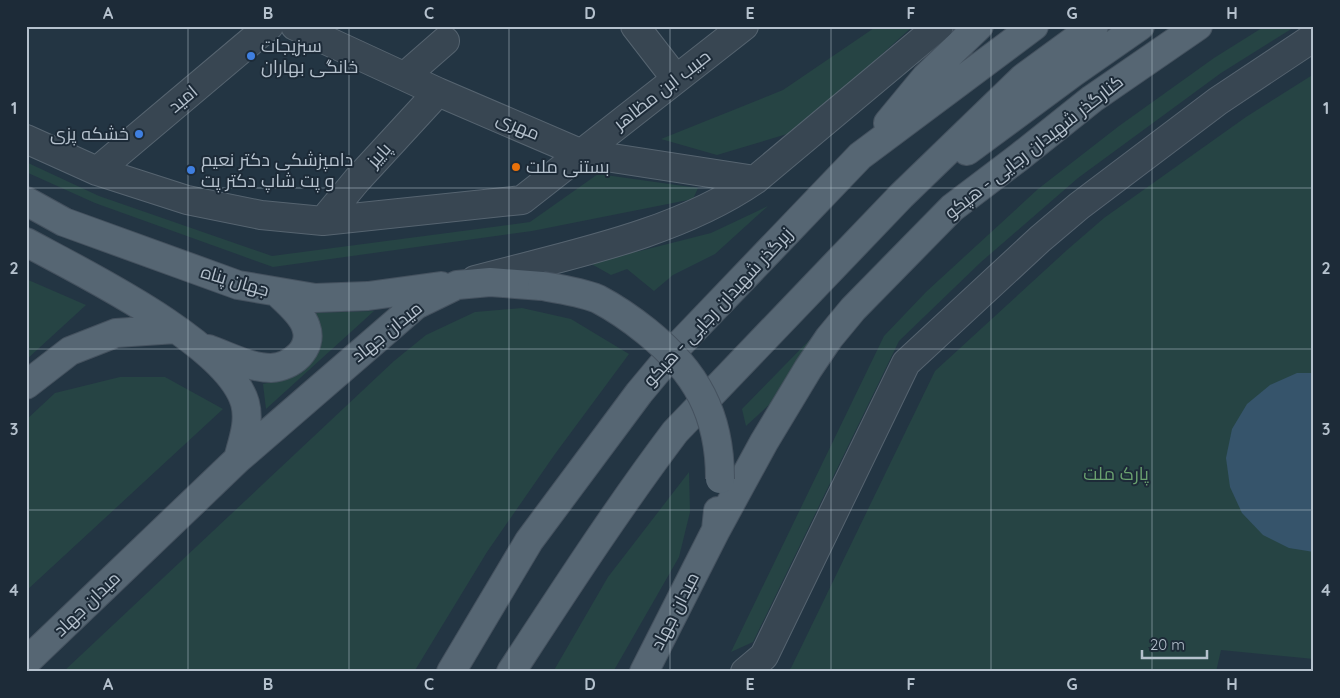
<svg xmlns="http://www.w3.org/2000/svg" width="1340" height="698" font-family="Quicksand,Cairo,sans-serif">
<rect width="100%" height="100%" fill="#233543"/>
<path fill="#264444" d="M877,26h36l-53,48 -73,60 -70,21 -56,-16 122,-49z
M1265,26h31l-75,47 -143,105 -97,84 -82,79 -146,301 -22,10 153,-316 42,-44 112,-103 81,-63 95,-68z
M1314,74v585l-93,-9 -5,22h-432l7,-4 144,-297 132,-121 37,-32 142,-101z
M26,162l73,34 173,60 258,-34 68,-48 100,14 -5,11 -161,32 -259,36 -178,-64 -69,-31z
M768,206l-53,48 -42,21 -19,16 -27,-22 -16,6 -25,-14 54,-10 71,-18z
M26,279l60,26 -60,55z
M522,308l49,11 58,35 -74,100 -68,98 -73,120h-351l331,-311 32,-26 49,-23z
M374,311l-108,98 -3,-25 17,-4 33,-67z
M825,324l-54,79 -25,23 -4,-17z
M120,377h45l58,32 -197,182v-171l29,-27z
M689,472l1,40 -11,45 -66,115h-60l55,-95z"/>
<path fill="#36546b" d="M1297,373h17v179l-25,-4 -26,-13 -21,-22 -12,-26 -4,-29 6,-29 15,-25 23,-19z"/>
<g fill="none" stroke-linecap="round" stroke-linejoin="round">
<defs>
<path id="minor" d="M295,26l143,66 142,61 175,27
M635,26l41,53
M405,76l40,-35
M26,139l71,32 90,29 74,15 62,6 199,-21 222,-174
M97,171l172,-145
M323,221l34,-41 81,-88
M475,280c93,-25 200,-45 280,-100l184,-154
M745,672l19,-16 142,-293 134,-124 39,-33 139,-105 96,-64"/>
<path id="major" d="M888,123l38,-46 53,-51
M967,151l107,-79 66,-46
M26,201l38,21 174,63 77,13 53,-2 73,-10
M26,242c55,30 202,101 219,161 5,19 -2,37 -7,56
M208,349c20,7 42,19 63,19 20,-1 43,-19 35,-41 -4,-13 -18,-24 -27,-33
M26,385l44,-34 46,-18 60,-4
M716,530l48,-88 44,-73 21,-31 24,-29 99,-101 66,-50 74,-59 106,-73
M26,662l212,-203 178,-154 41,-20 33,-3 52,4
M451,672l78,-131 110,-148 40,-48 181,-189 174,-130
M511,672c53,-81 106,-163 164,-240l226,-236 122,-118 71,-52
M644,672l72,-142 2,-19"/>
</defs>
<use href="#minor" stroke="#566470" stroke-width="30"/>
<use href="#major" stroke="#45525f" stroke-width="30"/>
<use href="#minor" stroke="#384652" stroke-width="28"/>
<use href="#major" stroke="#566673" stroke-width="28"/>
<defs>
<path id="major-bridge" d="M542,286c18,3 39,6 56,13 17,9 33,20 48,32 50,40 74,83 74,148"/>
</defs>
<use href="#major-bridge" stroke="#45525f" stroke-width="30" stroke-linecap="butt"/>
<use href="#major-bridge" stroke="#566673" stroke-width="28"/>
</g>
<path fill="none" stroke="#b5c1cd" stroke-width="1" stroke-opacity="0.55" d="M188,26v646M349,26v646M509,26v646M670,26v646M831,26v646M991,26v646M1152,26v646M26,188h1288M26,349h1288M26,510h1288"/>
<g fill="#3f7fe0" stroke="#1d2b38" stroke-width="2">
<circle cx="251" cy="56" r="5"/>
<circle cx="139" cy="134" r="5"/>
<circle cx="191" cy="170" r="5"/>
</g>
<circle fill="#e8710a" stroke="#1d2b38" stroke-width="2" cx="516" cy="167" r="5"/>
<g text-anchor="middle" stroke-width="4" stroke-linejoin="round" paint-order="stroke">
<g font-size="18" fill="#b5c1cd" stroke="#1d2b38" text-anchor="start">
<text x="261" y="52">سبزیجات<tspan x="261" dy="21">خانگی بهاران</tspan></text>
<text x="129" y="140" text-anchor="end">خشکه پزی</text>
<text x="201" y="166">دامپزشکی دکتر نعیم<tspan x="201" dy="21">و پت شاپ دکتر پت</tspan></text>
<text x="526" y="173">بستنی ملت</text>
</g>
<g font-size="18" fill="#b5c1cd" stroke="#1d2b38">
<text transform="translate(662 90) rotate(-38)" y="6">حبیب ابن مظاهر</text>
<text transform="translate(183 99) rotate(-40)" y="6">امید</text>
<text transform="translate(518 126) rotate(23)" y="6">مهری</text>
<text transform="translate(1034 147) rotate(-38)" y="6">کنارگذر شهیدان رجایی - هپکو</text>
<text transform="translate(379 155) rotate(-48)" y="6">پاییز</text>
<text transform="translate(235 281) rotate(16)" y="6">جهان پناه</text>
<text transform="translate(718 307) rotate(-47)" y="6">زیرگذر شهیدان رجایی - هپکو</text>
<text transform="translate(387 332) rotate(-39)" y="6">میدان جهاد</text>
<text transform="translate(87 604) rotate(-44)" y="6">میدان جهاد</text>
<text transform="translate(675 611) rotate(-63)" y="6">میدان جهاد</text>
</g>
<g font-size="18" fill="#6aa06f" stroke="#1d2b38">
<text x="1116" y="480">پارک ملت</text>
</g>
</g>
<rect width="1340" height="698" fill="none" stroke="#1d2b38" stroke-width="55"/>
<path d="M1142 650v8h65v-8" fill="none" stroke="#b5c1cd" stroke-width="2.5"/>
<text x="1150" y="650" font-size="15" fill="#b5c1cd" stroke="#1d2b38" stroke-width="4" paint-order="stroke">20 m</text>
<rect x="28" y="28" width="1284" height="642" fill="none" stroke="#b5c1cd" stroke-width="2"/>
<g font-size="16" text-anchor="middle" font-weight="bold" fill="#b5c1cd">
<text x="108" y="19">A</text>
<text x="268" y="19">B</text>
<text x="429" y="19">C</text>
<text x="590" y="19">D</text>
<text x="750" y="19">E</text>
<text x="911" y="19">F</text>
<text x="1072" y="19">G</text>
<text x="1232" y="19">H</text>
<text x="14" y="114">1</text>
<text x="1326" y="114">1</text>
<text x="14" y="274">2</text>
<text x="1326" y="274">2</text>
<text x="14" y="435">3</text>
<text x="1326" y="435">3</text>
<text x="14" y="596">4</text>
<text x="1326" y="596">4</text>
<text x="108" y="690">A</text>
<text x="268" y="690">B</text>
<text x="429" y="690">C</text>
<text x="590" y="690">D</text>
<text x="750" y="690">E</text>
<text x="911" y="690">F</text>
<text x="1072" y="690">G</text>
<text x="1232" y="690">H</text>
</g>
</svg>
